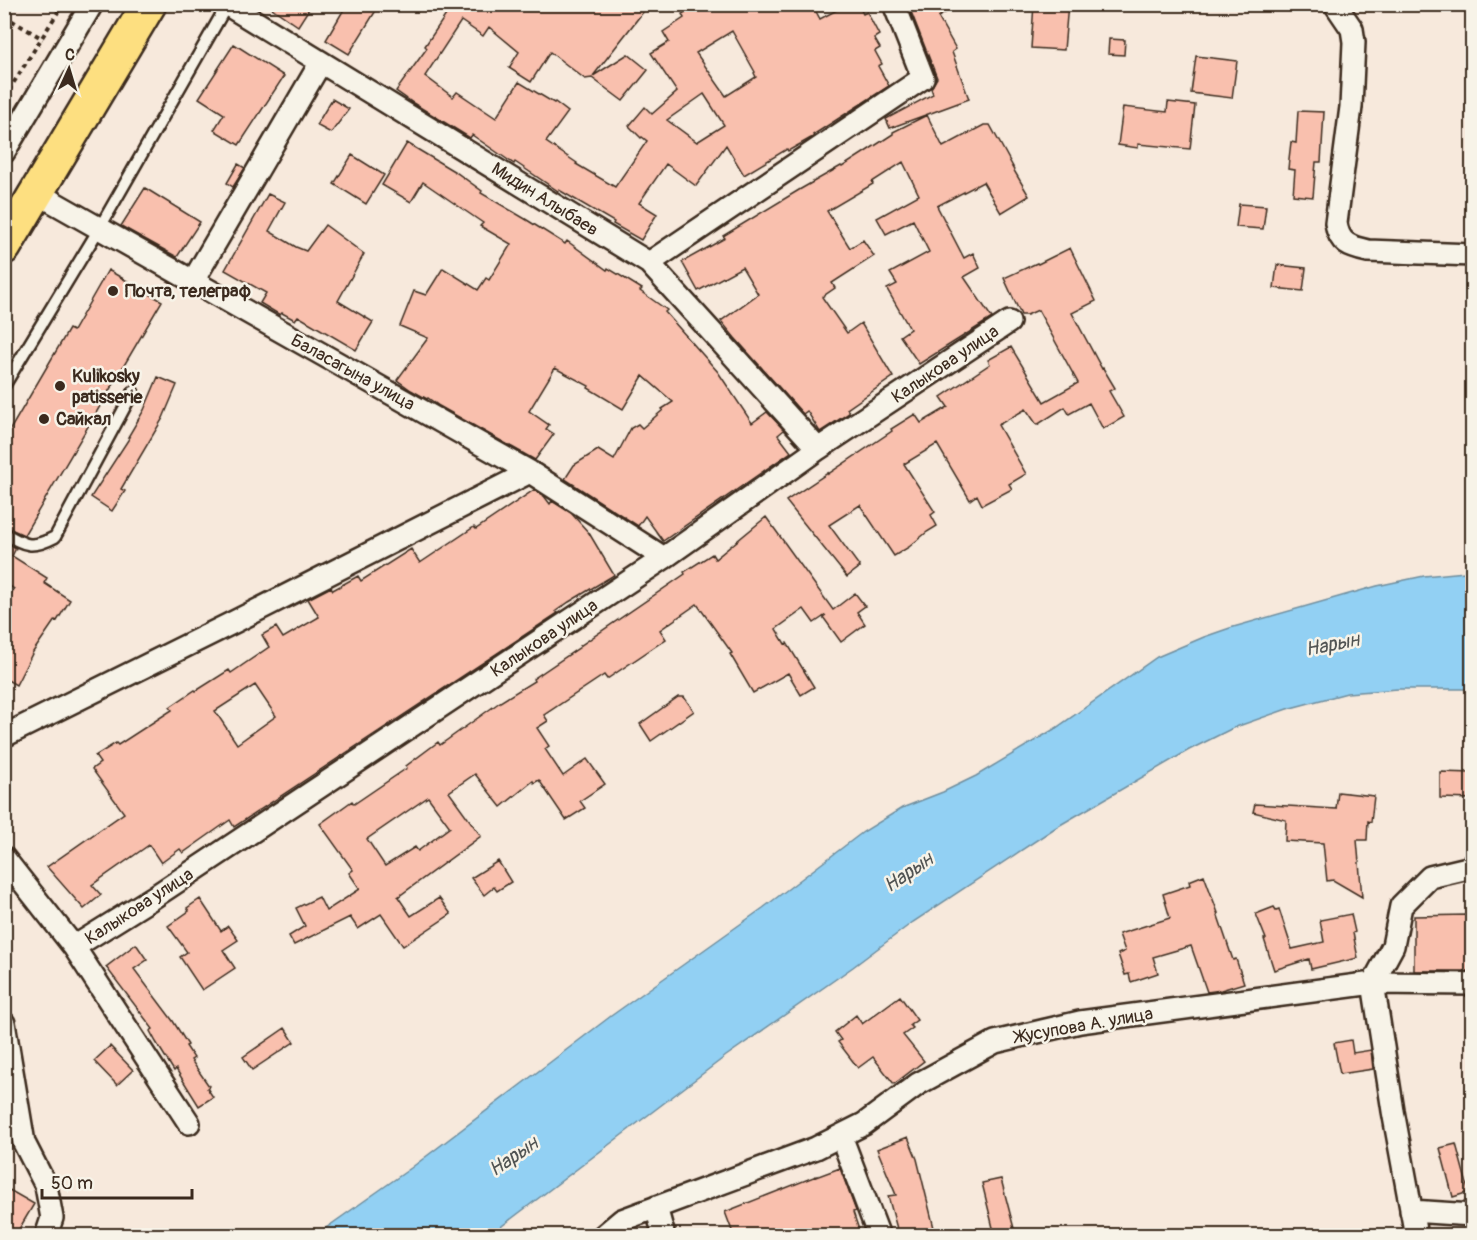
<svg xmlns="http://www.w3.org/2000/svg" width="1477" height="1240" font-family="Pangolin,sans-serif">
<rect width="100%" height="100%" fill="#f7e9dc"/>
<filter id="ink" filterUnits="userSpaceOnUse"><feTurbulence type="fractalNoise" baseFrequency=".0167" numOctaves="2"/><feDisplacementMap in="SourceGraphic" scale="12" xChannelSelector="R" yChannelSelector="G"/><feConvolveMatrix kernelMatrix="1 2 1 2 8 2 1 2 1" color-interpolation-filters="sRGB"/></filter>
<g filter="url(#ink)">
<path fill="#92d0f3" stroke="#6f8e9e" stroke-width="1.5" d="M1465,572h7v117h-74l-51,4 -60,16 -54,19 -44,22 -134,78 -142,94 -60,45 -127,89 -236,179h-174l95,-67 200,-152 152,-108 100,-76 39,-24 41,-16 33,-16 80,-48 101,-71 47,-20 26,-9 147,-42 47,-10z"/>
<path fill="#f9c0ae" stroke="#3b2a1e" stroke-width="1.5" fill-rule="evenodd" d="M266,4h46l-14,22z
M347,4h33l-31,50 -23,-14z
M438,4h195l10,8 -50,64 35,-22 20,16 -25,31 -31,-23 -7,1 -35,-27 -19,30 -22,-14 10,-16 -30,-25 -6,9 -22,-15 -36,55 28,21 4,-5 39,26 23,-36 35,21 1,-1 13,10 -22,30 31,21 -1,1 39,23 32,-46 -5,-4 -1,1 -12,-12 16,-19 7,7 25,-22 -26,-39 18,-11 -6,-10 21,-14 -2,-4 16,-10h114l8,15 28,-15h10l5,10 4,-2 12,23 -5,3 6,10 -5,3 7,13 -4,2 11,20 -76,49 1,1 -3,2 -23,13 -1,-2 -43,26 -18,-30 -30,41 -30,-22 -27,39 18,11 -16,26 -28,-16 1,-2 -55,-32 -1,1 -43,-29 -1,2 -42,-29 -2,3 -57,-35 -17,-12 31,-43 -2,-2 23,-34zM732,31l23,41 -1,1 2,4 -30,19 -30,-43zM704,94l20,31 -27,17 -30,-22z
M908,4h52l-22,13 18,32 -4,3 17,47 -79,29 -4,-9 47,-25 -2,-6 6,-10z
M1034,4h34l-4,46 -33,-2z
M1109,39l16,1 -1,15 -16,-1z
M234,44l50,32 -45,69 -25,-15 10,-16 -25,-16z
M1196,56l41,5 -5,37 -41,-5z
M332,99l17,10 -18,24 -13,-7v-1l-1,-1z
M1168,102l27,3 -5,44 -52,-5v4l-20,-3 5,-38 44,5z
M1298,111l26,1 -3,50h-5l-3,35 -20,-2 2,-25 -7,-1 1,-10 2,-17 5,1z
M927,115l16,32 41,-22h6l23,42h-1l17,29 -28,17 -18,-31 -46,24 27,52 9,-5 7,15 -16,9 28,41 -73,46 -19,-28 10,-7 -23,-40 10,-5 -7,-11 39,-21 -16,-32 -27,14 -9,-16 42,-23 -16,-33 -31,20 1,2 -46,27 23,37 13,-8 11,16 -42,27 3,5 -13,9 25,36 14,-10 32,54 -46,32 3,4h-1l-29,19 -13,-21 -4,3 -68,-76 -14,-17 37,-27 -16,-27 -44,24 -16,-29 43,-24 -2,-2 76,-46 42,-24 1,1 51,-33v-2z
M407,143l50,30 25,18 -1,2 46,27 38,24 2,-3 40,29 1,-2 34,21 -2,2 27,19 -2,2 53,60 34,51 15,-11 17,18 -6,5 13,17 -128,89 -18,-25 -7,10 -73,-47 9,-14 24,-15 16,10 17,-32 7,-4 4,4 21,-18 -1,-1 11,-7 -30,-26 -20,33 -35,-21 1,-2 -34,-18 -26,43 20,14 -3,4 8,5 -19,26 -96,-54 -11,-8 -1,1 -16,-9 -14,-10 31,-42 -28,-12 14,-35 12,4 17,-27 35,22 8,-12 3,2 22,-36 -31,-18 3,-3 -60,-41 -12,20 -29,-17z
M352,155l32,20 -18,29 -32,-20z
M238,164l7,4 -12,19 -6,-4z
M145,188l55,34 -23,35 -56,-31z
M268,194l17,8 -16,29 27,16 10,4 19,-26 39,29 -26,47 35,21 -17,28 -58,-34 -3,4 -13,-7 -2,2 -20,-12 6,-10 -41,-23z
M1239,204l27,2 -3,23 -27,-2z
M1070,248l26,53 -24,12 30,56 1,-1 12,20 -6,3 15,26 -21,12 -14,-26 -20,11 -4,-7 -28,18 -11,-16 -28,16 28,49 -17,10 3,5 -30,16 -5,-10 -7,5 -33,-56 -33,20 31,48 -4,3 6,11 -10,6 -18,15 -15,9 -34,-51 -31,20 31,42 -13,10 -61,-76 42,-28v1l64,-43 -1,-2 24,-15 6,9 27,-16 -7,-10 49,-33 -2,-4 23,-13 33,55 34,-19 -40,-73 -11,5h-6l-17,-37 33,-15 1,1z
M1277,265l29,3 -3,23 -29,-3z
M108,270l54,31 -138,234 -20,-9v-86l65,-111 4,2z
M158,377l19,8 -14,33 -42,71 4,2 -13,20 -21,-14 39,-60h-2l16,-27z
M534,490l10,6 6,8 2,-3 19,12 18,20 25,42 -45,27 -13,9 2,2 -324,214 -4,-7 -47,33 -3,-4 -19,14 -12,-18 -57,40 9,10 -17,14 -37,-42 77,-54 -32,-44 8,-6 -5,-7 21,-13 2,2 54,-35 -2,-3 25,-17 1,1 33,-21 2,3 38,-26 -7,-12 14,-8 7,11 36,-21 -11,-18 23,-12 2,3 25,-14 3,5 50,-32 9,14 54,-36 2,2zM255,685l21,31 -39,28 -22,-33z
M766,517l67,93 22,-17 10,13 -8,6 8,12 -24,18 -18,-25 3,-2 -12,8 -10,-14 -28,20 9,15 2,-1 27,44 -13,8 -13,-22 -35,20 -23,-39 2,-1 -35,-49 -37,26 6,9 -59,40 -3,-4 -60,40 4,6 -11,7 12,18 -4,3 18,27 24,-17 18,25 -25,17 5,7 -19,12 -27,-40 -5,3 -1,-2 -32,26 -26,-33 -26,18 32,44 -83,61 13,19 28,-18 12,16 -48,32 -22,-32 -23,15 -8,-12 -56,28 -5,-9 16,-10 -9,-18 23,-11 7,14 34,-22 -11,-16 4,-3 -33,-46 32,-23 2,3 53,-36 -1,-2 32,-24 2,3 60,-43 34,-21 -1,-2 47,-32v-1l105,-72 -1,-2 28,-18 3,5zM428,797l22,30 -32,24 -3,-4 -30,19 -18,-27z
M4,542l12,6 -4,8 35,22 -3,5 26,17 -13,21 -2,-1 -22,32 -17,33 -12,-7v-73l10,-16 -10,-7z
M678,697h6l10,14 -43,30 -11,-17z
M1440,772l33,1v26l-33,-1z
M1338,792l36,4 -3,26 -3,-1 -1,19h-10l5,57 -29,-17 -6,1 -4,-38 -38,-2 1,-21 -33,-8 2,-8 81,5z
M498,861l13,21 -14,9 -3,-4 -10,8 -13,-17z
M1204,875l14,38h-1l16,47 3,-1 8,24 -23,7 -14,2 -16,-46 -38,11 5,16 -27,9 -2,-8 -4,1 -7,-21 7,-3 -6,-17 51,-16 -7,-24 27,-9 -1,-4z
M200,899l21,32 7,-5 10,14 -15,10 12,18 -33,22 -22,-33 7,-5 -19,-26 21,-15 -2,-3z
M1274,907l2,3 3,-1 13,40 32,-7 -4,-22 31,-6 4,18 -2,1 5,25 -47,11 -2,-10 -35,11 -10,-31h2l-10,-25z
M1468,915l1,56h-55v-55z
M136,944l11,16 -13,9 39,52 15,24 -2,1 8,12 -3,2 18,26 -2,2 6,9 -14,9 -23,-37 -2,2 -18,-29 -6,-11 3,-2 -47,-62z
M900,996l17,24 -7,5 3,3 -10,7 21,26 -30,23 -21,-27 -15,11 -20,-26 3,-2 -6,-8 21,-17 6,9z
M285,1028l9,14 -42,28 -9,-13z
M1351,1040l2,13 18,-3 2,19 -33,5 -6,-31z
M110,1046l23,24 -16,15 -23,-24z
M908,1137l9,22 19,77h-37l-11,-40 8,-1 -19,-46z
M1456,1144l13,48 -16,5 -13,-49z
M840,1168l16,43 -3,1 8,24h-127l-9,-24 91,-36v1z
M1001,1179l11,42 4,15h-21l-13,-53z
M4,1187l30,17 -19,32h-11z"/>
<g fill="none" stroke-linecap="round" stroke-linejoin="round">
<defs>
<path id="lane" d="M4,386l95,-157 128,-224
M4,533c22,13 28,16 51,4l78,-145"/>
<path id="street" d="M226,4l423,259 169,186
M1335,4l17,25 2,13 -3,65 -15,116c3,21 14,24 32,28l104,4
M4,152l88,-148
M37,193l493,279 134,86
M649,263l274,-185 -29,-74
M193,281l128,-219
M4,736l232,-115 294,-149
M4,858l70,89 115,176
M74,947l80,-50 510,-339 154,-109 191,-127
M4,1023l20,120 22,43 6,32 -6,18
M841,1136l38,100
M656,1207l8,29
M1411,1211l61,4
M603,1236l19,-16 194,-72 48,-24 54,-40 77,-42 85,-20 293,-39 20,-37 8,-40 29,-29 42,-10
M1416,1236l-23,-125 -20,-128 99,1"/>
<path id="highway" d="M4,247l145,-243"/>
</defs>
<use href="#lane" stroke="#3b2a1e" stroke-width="15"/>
<use href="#street" stroke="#3b2a1e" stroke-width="26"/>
<use href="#highway" stroke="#3b2a1e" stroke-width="38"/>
<path stroke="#3b2a1e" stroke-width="4" stroke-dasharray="4.5 4.5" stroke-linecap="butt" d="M4,16l39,23
M4,98l59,-94"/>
<use href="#lane" stroke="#f7f3e8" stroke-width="10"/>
<use href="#street" stroke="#f7f3e8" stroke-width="21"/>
<use href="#highway" stroke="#fddf80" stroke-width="33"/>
</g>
</g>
<g fill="#3b2a1e" stroke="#f7f3e8" stroke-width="2">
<circle cx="113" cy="291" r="6"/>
<circle cx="60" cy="386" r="6"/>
<circle cx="44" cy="419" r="6"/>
</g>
<g text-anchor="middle" stroke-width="5" stroke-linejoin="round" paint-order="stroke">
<g font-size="18" fill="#3b2a1e" stroke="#f7f3e8">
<text transform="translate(545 199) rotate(32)" y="6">Мидин Алыбаев</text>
<text transform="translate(945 364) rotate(-34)" y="6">Калыкова улица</text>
<text transform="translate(353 372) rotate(29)" y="6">Баласагына улица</text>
<text transform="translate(544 638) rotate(-34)" y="6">Калыкова улица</text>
<text transform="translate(139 906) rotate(-33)" y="6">Калыкова улица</text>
<text transform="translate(1084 1025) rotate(-10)" y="6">Жусупова А. улица</text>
</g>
<g font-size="18" font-weight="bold" fill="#3b2a1e" stroke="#f7f3e8" text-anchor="start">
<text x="125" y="297">Почта, телеграф</text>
<text x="72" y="382">Kulikosky<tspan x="72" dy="21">patisserie</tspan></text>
<text x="56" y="425">Сайкал</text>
</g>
<g font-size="20" font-style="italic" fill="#515453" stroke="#f7f3e8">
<text transform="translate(1332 644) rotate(-11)" y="7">Нарын</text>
<text transform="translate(908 872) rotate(-34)" y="7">Нарын</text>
<text transform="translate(513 1156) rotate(-34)" y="7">Нарын</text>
</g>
</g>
<rect width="1477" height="1240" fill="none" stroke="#f7f3e8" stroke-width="24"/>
<rect x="12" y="12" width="1453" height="1216" fill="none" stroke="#3b2a1e" stroke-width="2" filter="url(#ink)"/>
<g transform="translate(69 69) rotate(4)" stroke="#f7f3e8" stroke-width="4.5" paint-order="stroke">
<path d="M0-4.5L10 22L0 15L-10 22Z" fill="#3b2a1e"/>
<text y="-9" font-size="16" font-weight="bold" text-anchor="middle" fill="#3b2a1e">С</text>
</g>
<path d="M42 1189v9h150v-9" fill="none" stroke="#3b2a1e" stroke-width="3"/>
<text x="51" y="1189" font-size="18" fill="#3b2a1e" stroke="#f7f3e8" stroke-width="4.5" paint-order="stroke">50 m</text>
</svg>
